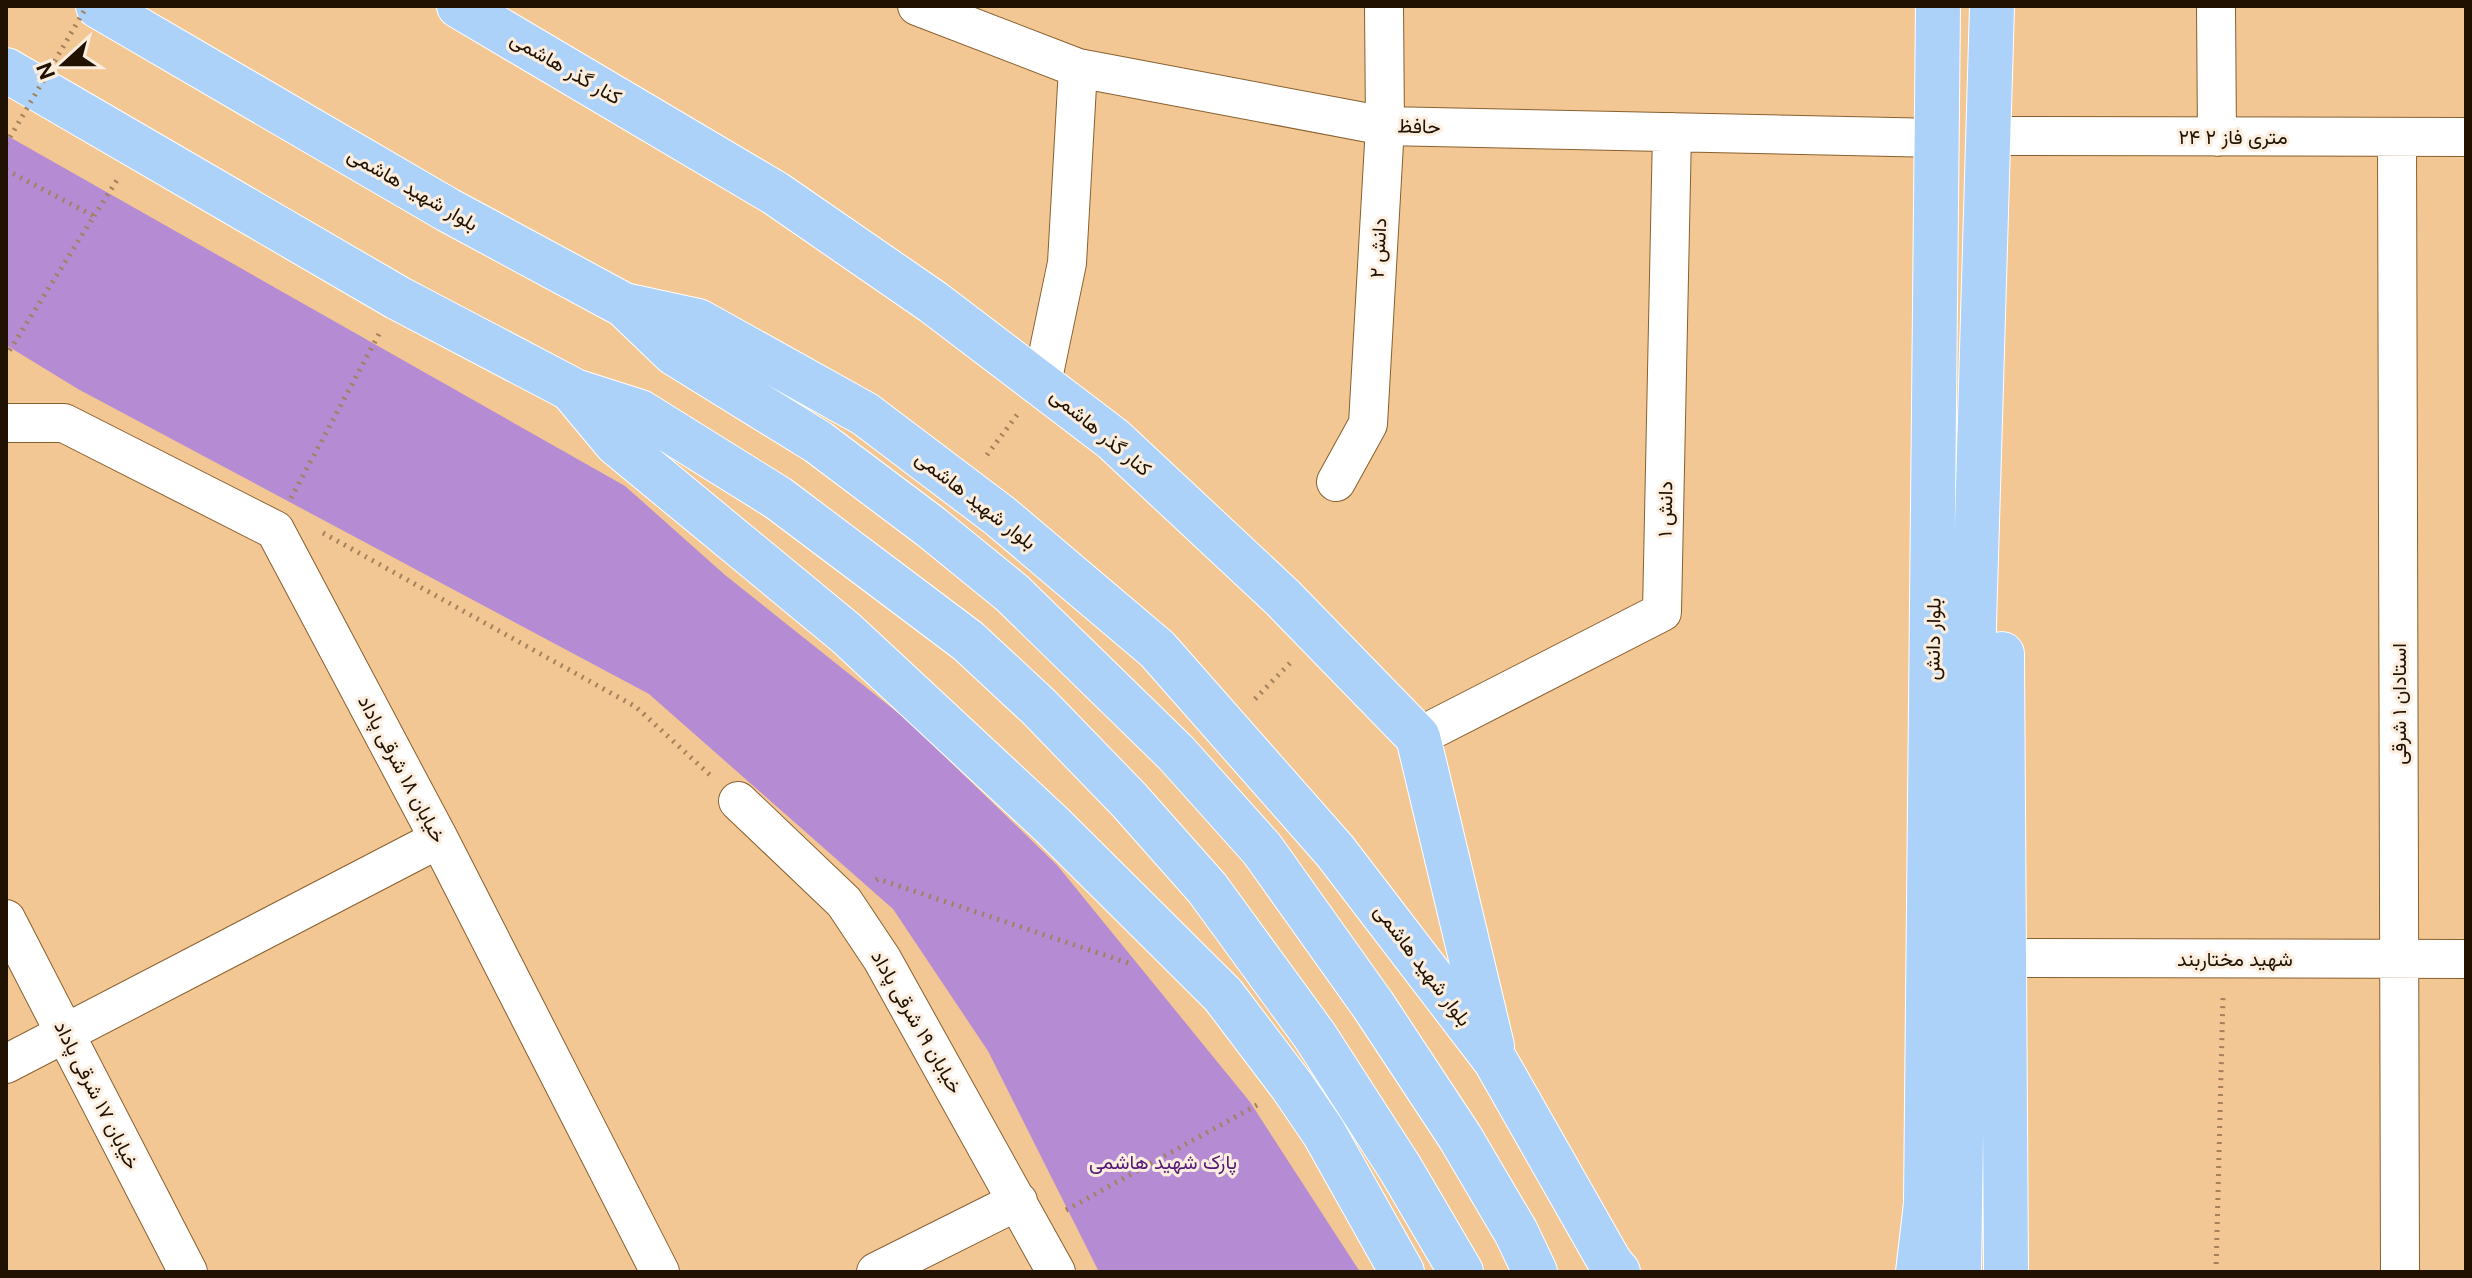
<svg xmlns="http://www.w3.org/2000/svg" width="2472" height="1278" font-family="'DM Sans',Vazirmatn,sans-serif">
<rect width="100%" height="100%" fill="#f3c794"/>
<path fill="#b58bd4" d="M6,135l619,351 100,89 182,145 150,145 193,237 110,170h-261l-111,-221 -95,-142 -244,-215 -571,-305 -72,-44z"/>
<g fill="none" stroke-linecap="round" stroke-linejoin="round">
<defs>
<path id="minor" d="M917,6l161,62 307,58 554,12
M2216,6l1,131
M2000,136l466,1
M2397,137l3,1135
M1042,383l25,-120 11,-195
M6,423h58l211,107 164,309 221,433
M1336,482l32,-58 17,-298 -1,-120
M1418,737l244,-125 10,-480
M738,801l106,101 38,57 174,313
M6,919l182,353
M2003,958l463,1
M6,1064l433,-225
M876,1272l142,-71"/>
<path id="major" d="M98,6l350,204 176,95 74,16 167,93 135,102 157,133 178,202 160,209 116,204 7,8
M459,6l316,187 158,109 180,137 170,159 135,139 74,309
M6,70l392,228 173,91 45,54 230,190 205,191 172,171 69,91 32,47 78,139
M624,305l50,48 144,89 113,85 81,66 164,160 86,96 111,156 87,132 56,95 19,40
M571,390l69,22 138,86 190,143 71,66 90,93 78,88 108,148 85,132 61,104
M2002,654l4,618
M1918,1272l8,-68 12,-1198
M1959,1272l4,-268 29,-998"/>
</defs>
<use href="#minor" stroke="#88602f" stroke-width="40"/>
<use href="#major" stroke="#fff" stroke-width="46"/>
<path stroke="#a2815b" stroke-width="5" stroke-dasharray="2 6" stroke-linecap="butt" d="M6,170l88,46 -88,140
M94,216l23,-36
M987,455l30,-40
M291,498l88,-164
M323,533l313,174 74,68
M1255,699l35,-36
M876,880l2,-1 253,85
M1066,1210l191,-105
M2216,1272l7,-275"/>
<use href="#minor" stroke="#fff" stroke-width="38"/>
<use href="#major" stroke="#acd2fa" stroke-width="44"/>
<path stroke="#a2815b" stroke-width="5" stroke-dasharray="2 6" stroke-linecap="butt" d="M6,144l81,-138"/>
</g>
<g text-anchor="middle" stroke-width="6" stroke-linejoin="round" paint-order="stroke">
<g font-size="20" fill="#201100" stroke="#fceedf">
<text transform="translate(566 68) rotate(30)" y="7">کنار گذر هاشمی</text>
<text transform="translate(1419 126) rotate(1)" y="7">حافظ</text>
<text x="2233" y="144">۲۴ متری فاز ۲</text>
<text transform="translate(413 189) rotate(30)" y="7">بلوار شهید هاشمی</text>
<text transform="translate(1378 248) rotate(-87)" y="7">دانش ۲</text>
<text transform="translate(1101 432) rotate(40)" y="7">کنار گذر هاشمی</text>
<text transform="translate(976 500) rotate(38)" y="7">بلوار شهید هاشمی</text>
<text transform="translate(1665 509) rotate(-89)" y="7">دانش ۱</text>
<text transform="translate(1933 639) rotate(-89)" y="7">بلوار دانش</text>
<text transform="translate(2399 704) rotate(-90)" y="7">استادان ۱ شرقی</text>
<text transform="translate(402 769) rotate(62)" y="7">خیابان ۱۸ شرقی پاداد</text>
<text x="2235" y="966">شهید مختاربند</text>
<text transform="translate(1423 965) rotate(53)" y="7">بلوار شهید هاشمی</text>
<text transform="translate(917 1022) rotate(60)" y="7">خیابان ۱۹ شرقی پاداد</text>
<text transform="translate(97 1095) rotate(63)" y="7">خیابان ۱۷ شرقی پاداد</text>
</g>
<g font-size="20" fill="#551877" stroke="#fceedf">
<text x="1163" y="1169">پارک شهید هاشمی</text>
</g>
</g>
<rect width="2472" height="1278" fill="none" stroke="#201100" stroke-width="16"/>
<g transform="translate(64 64) rotate(249)" stroke="#fceedf" stroke-width="6" paint-order="stroke">
<path d="M0-6L14 30L0 20L-14 30Z" fill="#201100"/>
<text y="-12" font-size="22" font-weight="bold" text-anchor="middle" fill="#201100">N</text>
</g>
</svg>
